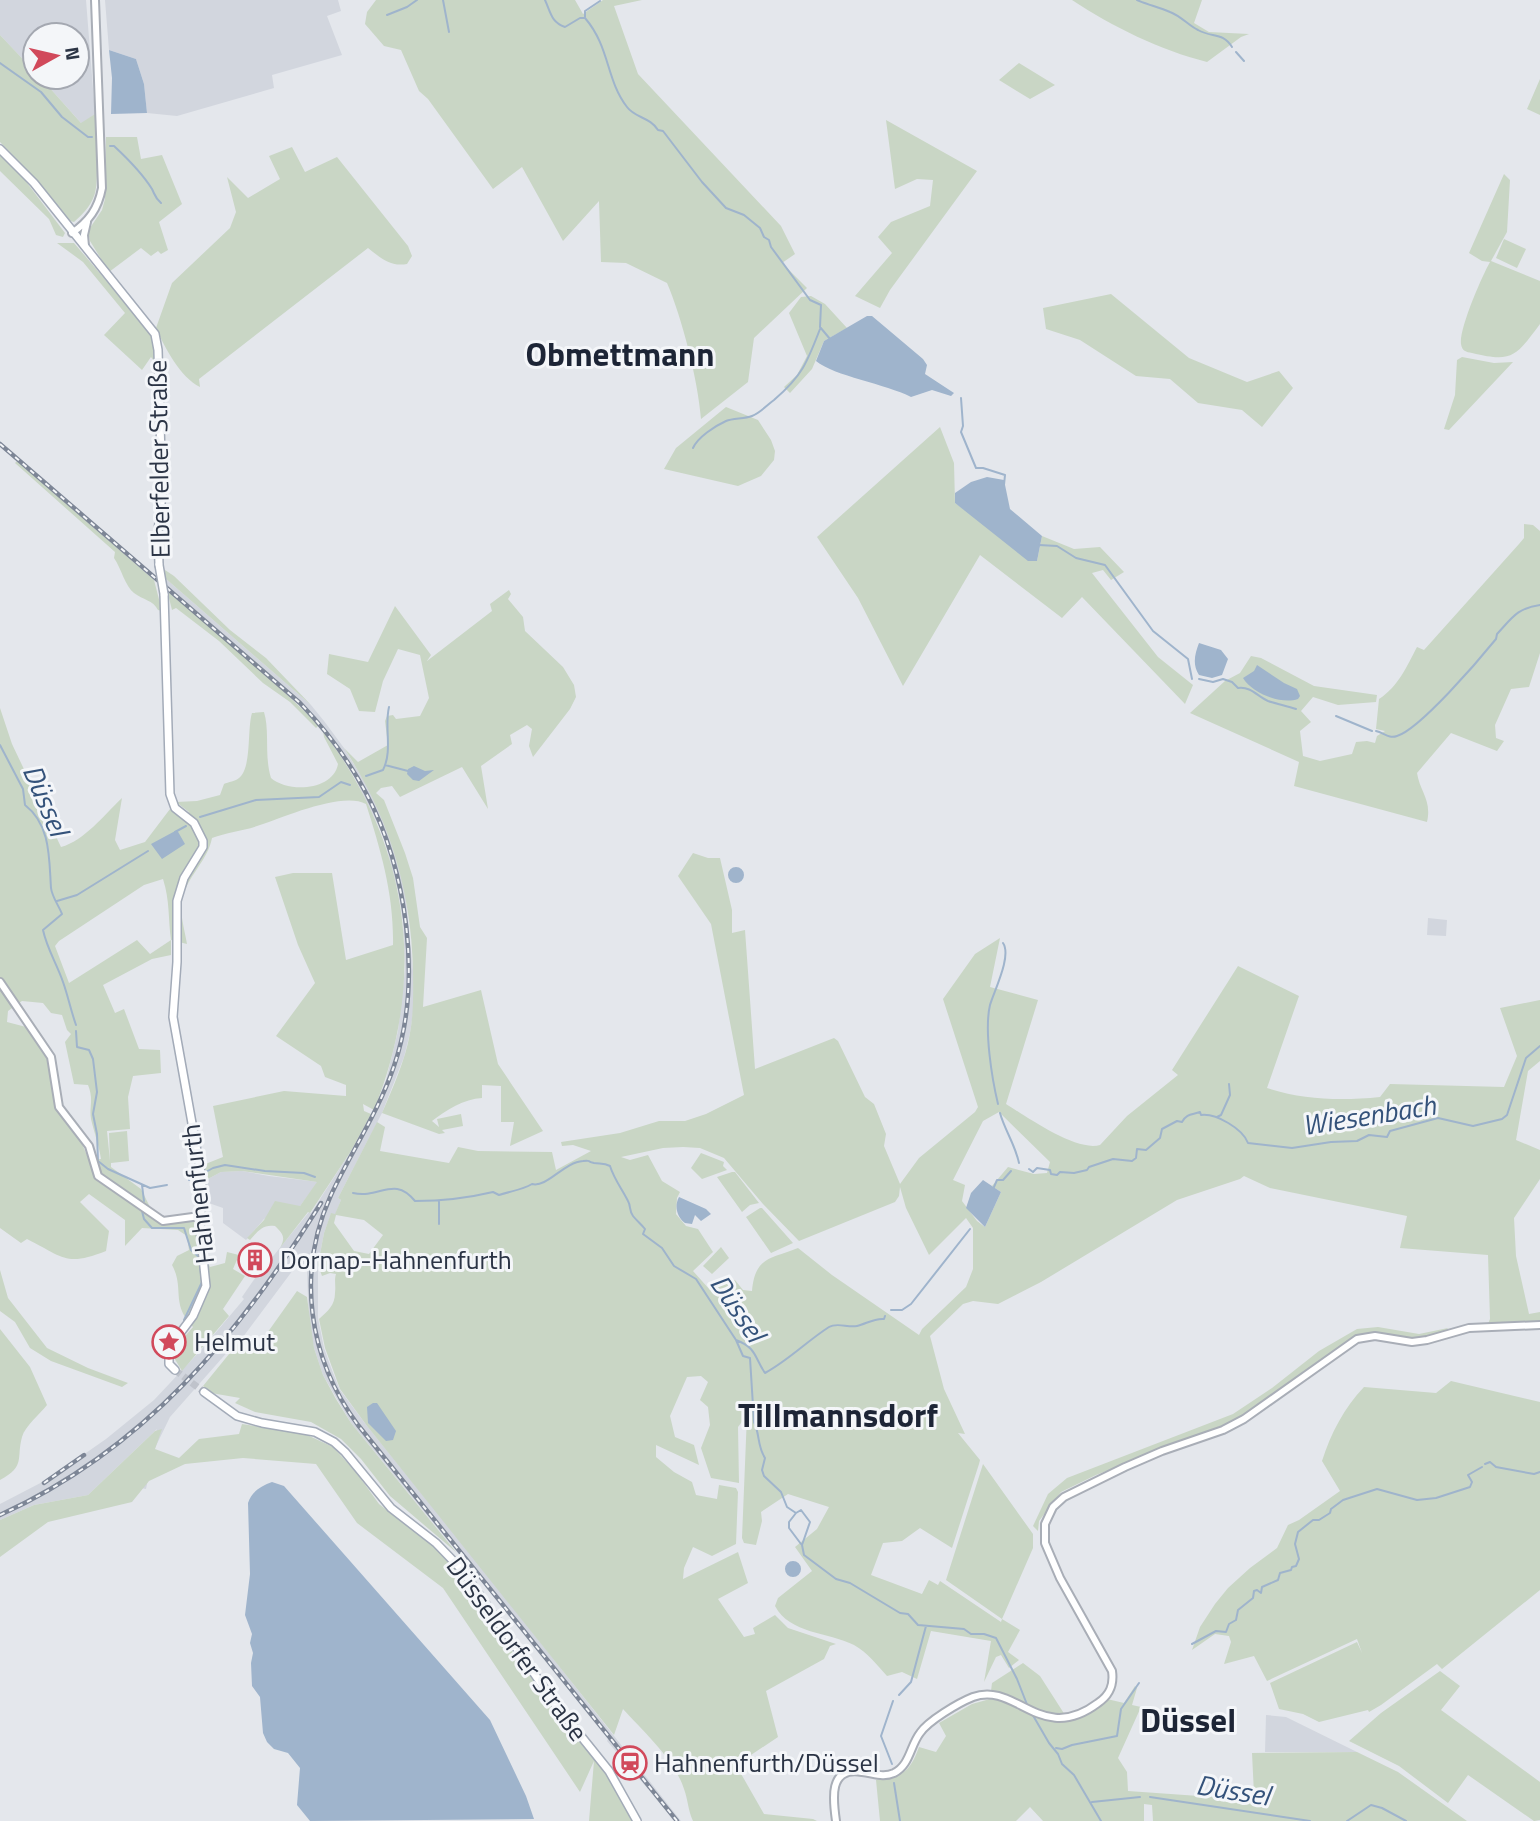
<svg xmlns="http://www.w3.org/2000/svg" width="1540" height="1821" font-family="'Titillium Web',sans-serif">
<rect width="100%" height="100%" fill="#e4e7ec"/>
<path fill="#d2d6de" d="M0,0h86l9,114 -13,10 -42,-47h37v-42h-42v37l-35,-37z
M105,0h233l3,11 -14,5 15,39 -70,20 2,13 -97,28 -30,-3 -3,-29 -8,-25 -27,-9z
M165,578l146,127 13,16 20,27 27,44 17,40 17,57 8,82 1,36 -4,26 -6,24 -22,56 -44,85 3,2 -6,15 -4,-1 -7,19 -6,32v53l6,30 9,25 7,17 27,36 125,155 189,240h-6l-25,-32h-2l-41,-48 2,-4 -258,-314 -28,-48 -9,-27 -5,-23 -2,-56 -11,-3 -56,75 -2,-1 -68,77 -16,33 -8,39 -5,-1 9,-39 7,-20 -69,66 -54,10 -34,15v-16l50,-26 56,-39 48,-39 47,-50 43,-51 -2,-2 11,-16 56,-69 2,1 40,-62 23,-41 12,-30 12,-49 7,-61 -2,-49 -5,-30 -15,-56 -35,-71 -30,-39 -19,-20 -132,-115z
M1428,918l19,2 -1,16 -19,-1z
M242,1171l27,5 49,6 -18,24 -36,13 -18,21 -23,-17v-15l-17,-6v-22l15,-8z
M1266,1715l20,2 71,35h-92z"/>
<path fill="#c9d6c5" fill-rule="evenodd" d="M376,0h199l8,14 20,-14h39l-28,6 24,68 143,152 14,28 -13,9 25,25 -53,50 -6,44 -47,37c-3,-39 -19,-101 -34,-136l-41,-20 -25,-1 -2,-61 -36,40 -41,-74 -29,22 -65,-90 -9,-8 -18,-41 -17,-4 -19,-22 2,-12z
M1072,0h130l-8,23 15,9 40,2 -8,3 -34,25c-47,-12 -94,-35 -135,-62z
M0,35l35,37v5h5l41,46 14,-9c0,18 5,68 -1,82 -4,11 -12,19 -20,26l-7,-2 -31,-41 -36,-37z
M1019,63l36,22 -25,14 -31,-19z
M1540,79v36l-13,-6z
M886,120l91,51 -87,119 -10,18 -25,-12 37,-43 -14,-16 13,-15 39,-16 3,-26 -16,-1 -22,10z
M106,137h31l4,22 21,-4 20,49 -23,18 9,28 -7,4 -3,-3 -7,5 -10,-8 -32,24 -19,-31 -2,-10 14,-21 3,-11z
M292,147l13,25 32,-15 71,89 4,10 -5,8c-17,3 -26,-6 -39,-16l-169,131 1,8c-20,-10 -35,-39 -44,-59l16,-45 58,-55 6,-16 -9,-35 21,21 32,-19 -11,-23z
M0,151l12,12 53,70 -2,4 -7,-2 -7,-16 -49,-48z
M1504,174l6,6 -3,52 -16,29 49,20v43c-24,32 -27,39 -68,29 -6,-1 -10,-2 -11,-9 -2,-15 21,-68 29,-82l-8,-1 -13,-8z
M1504,239l22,10 -9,19 -21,-10z
M57,243h17l77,90 4,12 -1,16 -3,-4 -9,13 -38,-35 21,-22 -42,-51z
M1111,294l78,64 58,24 32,-11 14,17 -31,39 -20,-17 -44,-7 -28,-24 -34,-3 -56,-36 -34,-11 -3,-21z
M811,296l14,8 22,24 -23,13 -12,28 -22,24 -6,-6 13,-12 10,-19 -18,-43 12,-16z
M1462,357l32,6 19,-1 -64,68 -5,-1 11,-34 2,-35z
M726,407l32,13 13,20 4,11 -1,9 -13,16 -23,10 -74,-17 12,-21z
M940,427l14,36 1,40 82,58 5,-25 32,13 26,-2 24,25 -13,8 -8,-10 -11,3 66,84 35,28 -8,19 -103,-107 -20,21 -82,-63 -77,131 -45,-88 -41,-61z
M17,461l137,119 8,31 -4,-1c-5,-10 -15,-10 -24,-17 -9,-7 -13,-25 -20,-35l1,-6 -100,-89z
M1524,524l9,1 7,6v122l-11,34 -18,2 -16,36 1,13 8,3 -7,10 -46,-18 -34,40c3,19 15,27 10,49l-133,-36 5,-24 -109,-49 35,-32 15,-8 11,-17 10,2 53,28 63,9 -1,7 -38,3 -25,-8 -12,14 10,11 -11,9 3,25 17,5 32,-7 4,-12 11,-1 8,2 2,-7 8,-5 -9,-2 3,-30c19,-12 28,-33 38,-52l7,3 95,-106 5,-6z
M165,570l9,6 56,54 36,28 45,47 -146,-127z
M167,590l80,67 72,68 -3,3 -26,-26 -27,-19 -44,-42 -43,-33 -4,2z
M509,590l2,4 -3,5 15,18 2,14 38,36 11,18 2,12 -6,12 -37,48 -4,-11 3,-17 -5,-4 -17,10 2,9 -31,22 7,43 -26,-42 -62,30 -8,-11 -11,2 -5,5 8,7 21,53 8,25 7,49 7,11 -4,69 58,-17 17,74 45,67 -33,15 4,-24h-13v-36l-19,-1v13c-18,1 -36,12 -50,23l7,6 -2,-8 24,-5 2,12 -21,4 3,3 -6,1 -57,-21c11,-26 23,-52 28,-80 4,-22 3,-43 3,-64 -2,-81 -25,-154 -69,-221l14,14 30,-17 -3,-24 2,-5 6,-1 3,4 24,-3 9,-18 -9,-43 -22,-6 -15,32 -8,31 -16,-1 -9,-22 -23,-15 2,-20 39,8 27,-56 36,49 -4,6 65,-50 -2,-7z
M0,708l12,36 49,103c23,-6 43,-32 61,-49l-7,42 5,10 25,-8 25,-33 14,10 5,-7 -13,-10 21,-1 23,-6 4,-11c4,-2 12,-3 15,-6 13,-10 8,-49 13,-65l12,-1c6,20 0,43 7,66 17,15 62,13 67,-14l-14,-27 -1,-6c87,116 105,244 51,379l-11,-6 1,7 7,3 -20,37 -41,62 -2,-1 -28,36c6,-11 3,-14 -5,-22 -12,-2 -17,5 -25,14l-3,-2 17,-18 11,-19 25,5 17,-24 -75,-11 -21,1 -15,8 -3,-15 20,-8 -10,-51 71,-15 62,5v-11l-21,-8 -4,-11 -45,-30 39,-53 -17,-38 -23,-68 18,-4h39l14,87 47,-15c1,-50 -12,-94 -27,-141 -23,-13 -82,13 -106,21 -16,6 -33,7 -48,13 -4,22 -25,39 -30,61 -3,13 3,32 5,45l-16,-4v15l-19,4 -49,26 12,28 9,-4 15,40 21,1 1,23 -28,3 -5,21 2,32 -23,2 3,30 -1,-28 18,-2 2,30 -18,2v4l30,22 11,22 15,10 31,-4 2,28 10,22 15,-4 2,-11 12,3 -6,14 12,7 -22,33 6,7 -47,55 -9,-15 7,-14 13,-15c-23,-24 -8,-38 -21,-62l5,-9 12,-6 -2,-14 -9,-6 -36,-2 -17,18v-26l-36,-26 -9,8 29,29 -3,20c-40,16 -43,6 -79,-12l-6,4 -21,-15v-242l15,20 -7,5 -1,11 23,6 18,26 10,54 21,29 10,23 12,-1c-2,-14 -7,-27 -10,-40 -2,-13 3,-19 -3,-34l-14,-1 -9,-42 6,-8 -4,-4 -5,-15 -11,-2 -8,-10 -21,-2 -3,2 -19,-26zM163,879c7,22 5,39 8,61l-21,14 -13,-14 -68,43 -14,-37 4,-5 85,-56z
M693,853l15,5h12l12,52v23l13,-3 10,139 79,-31 4,3 27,56 9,7 12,30 -2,12 16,38 19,-26 56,-46 3,-5 -35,-108 32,-45 25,-16 -10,49 48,13 -32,104c21,13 70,48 94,41l27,-29 51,-41 -6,-5 66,-104 61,30 -32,92c37,12 74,13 113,9l10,-13 114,3 13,-31 -17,-48 40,-8v61l-12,10 -12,69 24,10v29l-26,39 2,38 13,58 11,-2v9l-15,2 -37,1 2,-5 -2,-64 -88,-7 7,-32 -137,-28 -26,-12 -4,3 -63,21 -136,82 -43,22 -25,-3 -10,3 -33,32 14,53 21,45 -7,-1 22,27 -1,4 -27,84 -32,-20 -18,13 -19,2 -12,32 51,19 7,-14 9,5 2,-4 61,41 1,-3 -56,-39 37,-116 50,70v14l-31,71 18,11 -12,22 11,8 -10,8 -8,-13 -5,2 -12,25 7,-41 -60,-10 -14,48 -15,-7 -15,4c-10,-11 -20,-24 -33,-31 -26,-13 -64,-11 -79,-39l3,-8 34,-27 -17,-24 22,-18 12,-22 -41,-13 -27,18 1,9 -6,24 -12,-2 -2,-5 5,-123 -9,12 1,56 -28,-5 -10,-30 9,-23 -2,-18 -8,-7 8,-18 -7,-6 -14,1 -17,39 5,21 19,8 5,20 -43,-20v12l18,15 18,10 4,13 21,4 2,-14 17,3 2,4 -2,52 -24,12 -19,-9 -9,21 -1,11 55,-27 10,31 -30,16 26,38 11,-3 -2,-6 22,-13 13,13 48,16 -6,2 -6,13 -58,32 12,46 -42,28 28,49 49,5 4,2h-124c-5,-11 -5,-21 -9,-32 -9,-29 -41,-58 -61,-80l-9,26 -247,-309 -27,-37 -15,-41 -6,-29c9,-8 16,-14 16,-26 1,-8 -1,-12 1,-19l-6,-1 -8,3 -4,-11 6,-32 7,-20 4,1 6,-14 -3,-2 39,-76 8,5 -5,24 69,12 9,-16 20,4 74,1 4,18 35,-19 -18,-6 -11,1 -1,-4 59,-9 39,-12h26l21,-7 38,-19 -33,-171 -33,-48zM999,1112l51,50 -3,11 -13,1 -26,-7 -16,19 9,6 -16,35 -8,-6 -15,-20 3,-16 -12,-5 30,-59zM683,1147l17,1 24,10 39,46 36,37 96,-39 4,-6 1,-9 6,21 23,47 37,-37 7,10v41l-7,18 -44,42 -3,6 -87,-60 -34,-27c-28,11 -43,9 -46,43l-9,-1 -8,-10 -15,-1 -10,11 -17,-19 20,-19 -15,-23 -12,-3 -10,-12 1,-16 3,-6 -18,-11 -14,-26 -18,5 -9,-3 42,-9zM336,1215l28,5 19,15 -14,19 -15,-3 -20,-28z
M701,1153l23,9 -1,4 4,4 -25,9 -11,-11z
M732,1172h3l24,31 -9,2 -8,7 -25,-35z
M760,1208h2l31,35 -22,10 -25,-36z
M721,1247l8,11 -17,16 -9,-8z
M0,1270l8,28 39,50 41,20 40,15 -6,4 -71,-26 -21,-13 -15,-26 -15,-11z
M297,1291l10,6 7,51 9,27 13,24 15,24 105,129 -66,-56 -29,-37 -20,-20 -30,-17 -56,-10 -20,-9 5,-5 -29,-5 -8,-7 35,-43 15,10z
M1378,1327l41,7 29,-6 -3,4 -26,7 -48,-6 -21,7 -114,80 -140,55 -35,17 -22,29 -1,10 -5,-5 15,-32 19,-16 166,-64 39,-26 47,-37 38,-22z
M0,1329l30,38 17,38c-7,9 -22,21 -25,32 -6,22 4,29 -22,43z
M1451,1381l89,21v188l-98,79 -5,-5 -56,41 -12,7 -1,-2 -49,12 -16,-8 -24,-5 -9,-26 87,-41 5,11 -5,-14 -90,42 -13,-25 -30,8 7,-22 -2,-6 -14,-2 -23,16 8,-23 15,-23 13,-16 22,-20 27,-20 11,-23 11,-5 41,-29 -18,-30c9,-28 22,-53 42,-74l72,6z
M242,1424l63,10 28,13 23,25 23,32 58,45 17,16 16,21 39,61 97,126 28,48h-45l5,-60 -14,31 -137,-204 -86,-65 -41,-59 -73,-6 -58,6 -36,17 -17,21 -84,20 -48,35v-37l34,-15 54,-10 67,-64 7,-2 -7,20 24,9 20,-19 40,-5z
M1023,1663l17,13 25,39 1,6 14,-3 27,-19 17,4 11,-17 2,2 -5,17 9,2 -23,51 9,14 1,19 85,6 41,-3 -2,-41 105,-1 41,20 69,49h-314l-1,-16 -8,-1v17h-101l-13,-14 -14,14h-136l-4,-41c27,-5 33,-6 43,-33l17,5 10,-16 -7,-13 33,-19 18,-5 2,-16z
M1440,1671l20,15 -19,24 99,72v38l-6,1 -66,-46 -20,28 -49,-37 -50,-25 32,-28z"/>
<path fill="#9fb4cc" d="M109,50l27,9 8,25 3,29 -36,1 1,-36z
M867,316h5l51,43 4,6 -2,9 29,19 -3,3 -19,-6 -21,7c-25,-13 -77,-21 -95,-36l8,-20z
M987,477l17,3 6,29 32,27 -5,25h-9l-73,-58v-10l16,-11z
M1199,643l22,7 7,9 -6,16 -10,3 -13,-3c-7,-11 -4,-21 0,-32z
M1257,665l27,18 13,6 3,7 -2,3c-17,6 -46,-6 -55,-21l11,-7z
M414,766l11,5 9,-1 -15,11 -6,-1 -6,-6 1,-5z
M177,830l8,14 -23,15 -11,-15z
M728 875a8 8 0 1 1 16 0a8 8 0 1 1-16 0Z
M983,1180l18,12 -16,35 -19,-19 5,-15z
M679,1197l27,12 5,5 -10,7 -6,-6 -3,9 -7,-1c-8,-6 -11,-17 -6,-26z
M373,1403h4l19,28 -3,9 -7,1 -18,-18 -1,-16z
M272,1482l12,4 206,234 36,76 8,23 -224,2 -13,-16 3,-37 -12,-15 -14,-4 -7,-7 -4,-9 -3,-36 -8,-11 -1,-23 2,-10 -3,-10 2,-9 -7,-19 5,-41 -2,-71c4,-12 13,-17 24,-21z
M785 1569a8 8 0 1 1 16 0a8 8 0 1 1-16 0Z"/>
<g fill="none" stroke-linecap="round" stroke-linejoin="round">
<path stroke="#9fb4cc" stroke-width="2" d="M443,0l6,32
M545,0c6,13 6,22 20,27l15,-9h5c25,29 21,62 42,89 8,11 23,10 31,23l5,1 39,51 24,26 18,7 16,13 4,9 5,3 2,7 39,53 11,5 -1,22 10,12
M1137,0c11,5 22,7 33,12 11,4 19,14 28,18 14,8 25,2 34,17
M387,15l20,-8 10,-7
M585,17v-6l15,-10
M1236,52l8,9
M0,63l41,29 21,25 26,20h4
M110,146h4c14,13 28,27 38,43 3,6 3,9 9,14
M961,398l2,28 -2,6 15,36h7l22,7 -1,10
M693,448c5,-11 22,-22 33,-27 7,-3 18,-2 26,-5 8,-3 15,-11 22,-16 28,-24 33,-37 46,-71
M1039,545l18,1 19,12 29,7 48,66 35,28 4,20
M1199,679l14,3 10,-3 9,3 6,6c13,-2 20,9 30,13 9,3 19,5 28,8
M1336,716l36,15
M1376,731c8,2 13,8 21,5 23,-7 82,-76 99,-97l1,-5c15,-16 20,-26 43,-29
M0,745l23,44 2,16c26,20 24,54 26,83 1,9 8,18 11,26l-19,16c4,19 14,34 20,52 5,14 8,29 13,43
M385,765l23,6
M366,776l17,-6c10,-20 1,-42 6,-63
M200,817l56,-17 63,-3 22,-15 9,3
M175,832l11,-6
M57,901l20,-6 71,-44
M76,1031l1,16 12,3 4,9 4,33 -4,22 4,20 1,27 10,8 42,19 17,-3
M998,1104c-6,-25 -14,-74 -8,-99 4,-14 22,-49 13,-62
M1000,1113c5,18 15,31 19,50
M1217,1117l4,-2 9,-20 -1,-11
M1029,1169l4,3 4,-4 13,2 1,4 6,1 3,-3 14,1 13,-3 2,-3 24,-8 19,2 4,-3 1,-9 9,1 14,-12 2,-9 15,-8 5,1c5,-9 10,-7 18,-10l1,3c15,-2 42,14 47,28l44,5 39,-6 26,-1 12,-6 18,2 3,-6 48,-13 35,8 29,-7 5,-4 19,-57 14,-12
M204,1173l9,-5 12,-3 40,6 39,2 11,4
M189,1180l10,-4
M142,1185l2,16
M994,1187l3,-7h6l8,-9
M353,1193c27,6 41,-18 62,8 25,0 53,-3 78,-9l6,3c12,-4 23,-5 33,-11 15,4 32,-22 51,-23 9,-1 2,0 11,2 7,1 10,0 16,3 4,13 12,23 18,35 3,5 1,10 5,15 4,5 8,8 12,13l-2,5 19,14 12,18 22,13 40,61 7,16 7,2 4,64c6,12 3,24 11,36l-3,12 2,6 17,16 6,15 9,6 5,-3 9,12 -8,23 2,10 32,24 14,4 50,30 8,1 10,11 46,4 7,5h13l12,4 21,41 11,28
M439,1201v23
M142,1211l2,8 8,9h32l7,22 8,7 3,25 -18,38
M891,1310h11l9,-6 59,-75
M736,1340c21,8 18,17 29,33 24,-13 42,-32 64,-46 8,-5 19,1 28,-1 9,-2 17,-8 27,-7l1,-3
M1485,1464l5,-2 6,5 38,7 6,-2
M796,1513l-7,9v6l12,16
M1192,1644l24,-13 10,1 3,-8 7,-4 2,-10 15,-12 1,-7 3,-1 4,3 1,-6 16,-7 2,-7 11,-3 1,-3 4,-1 3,-7 -4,-15 3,-12 15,-12h6l11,-7 1,-4 12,-9 34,-11 40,11 19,-2 34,-11 2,-5 -4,-7 14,-8
M899,1695l12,-13 15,-56
M1031,1712l18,31 9,11 4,10 12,11 27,46
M1056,1748l6,1 10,-4 45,-9 4,-27 18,-26
M892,1764l-11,-28 12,-35
M894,1783l6,38
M1150,1797l160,24
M1092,1802l48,-5
M1347,1821l24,-16 11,3 24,13"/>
<path stroke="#bfc3cb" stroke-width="7" stroke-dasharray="7 3.5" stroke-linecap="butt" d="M175,1370l29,22"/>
<defs>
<path id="secondary" d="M72,233c17,-12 26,-24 30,-45l-7,-188
M85,246l-1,-11 3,-13
M0,982l51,75 8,50 30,39 9,30 65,45 37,-5
M836,1821c-3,-21 -8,-55 26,-49 11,1 21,6 32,1 16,-8 16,-27 26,-40 8,-12 38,-30 53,-36 43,-16 68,49 125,6 12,-8 16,-18 14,-32l-52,-93 -15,-35v-19l8,-17 11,-10 61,-30 37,-16 61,-21 21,-11 113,-80 18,-3 37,6 15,-2 42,-12 71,-3"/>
<path id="primary" d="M0,149l34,34 121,151 3,16 4,144 -4,38 1,33
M164,594l6,200 5,14 19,15 9,18v6l-19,31 -7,23v61l-4,55 29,162 -2,50 6,57 -13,30 -24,32v16l6,6
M204,1392l33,24 25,7 53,9 19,10 11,10 46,56 45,35 27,28 93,134 53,66 28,50"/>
</defs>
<use href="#secondary" stroke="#a9aeb7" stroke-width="10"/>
<use href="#primary" stroke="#a3abb8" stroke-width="10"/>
<use href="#secondary" stroke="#fff" stroke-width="6"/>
<use href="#primary" stroke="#fff" stroke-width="7"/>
<defs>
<path id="rail" d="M0,444l300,259c26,27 48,56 66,90 41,77 57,189 28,273 -15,45 -43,86 -63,129 -35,77 -23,163 27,230l319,396
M44,1483l40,-28
M0,1515c145,-66 238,-179 321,-312"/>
</defs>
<use href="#rail" stroke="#7d8696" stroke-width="4.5"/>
<use href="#rail" stroke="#f4f6f9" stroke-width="2" stroke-dasharray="5" stroke-linecap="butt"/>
<defs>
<path id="primary-bridge" d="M159,565l5,29"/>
</defs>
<use href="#primary-bridge" stroke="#a3abb8" stroke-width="10" stroke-linecap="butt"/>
<use href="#primary-bridge" stroke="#fff" stroke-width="7"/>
</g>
<defs>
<symbol id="building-ring" viewBox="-11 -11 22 22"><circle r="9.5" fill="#f4f6f9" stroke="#d1495b" stroke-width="1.5"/><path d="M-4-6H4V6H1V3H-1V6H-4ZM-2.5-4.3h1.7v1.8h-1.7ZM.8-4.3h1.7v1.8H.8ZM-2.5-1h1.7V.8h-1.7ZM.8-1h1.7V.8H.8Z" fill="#d1495b"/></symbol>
<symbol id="sight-ring" viewBox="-11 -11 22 22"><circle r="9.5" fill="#f4f6f9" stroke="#d1495b" stroke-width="1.5"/><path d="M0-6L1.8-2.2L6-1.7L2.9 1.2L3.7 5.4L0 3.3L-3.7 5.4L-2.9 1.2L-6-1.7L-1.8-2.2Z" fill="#d1495b"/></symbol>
<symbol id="station-ring" viewBox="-11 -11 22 22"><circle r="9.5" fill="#f4f6f9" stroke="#d1495b" stroke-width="1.5"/><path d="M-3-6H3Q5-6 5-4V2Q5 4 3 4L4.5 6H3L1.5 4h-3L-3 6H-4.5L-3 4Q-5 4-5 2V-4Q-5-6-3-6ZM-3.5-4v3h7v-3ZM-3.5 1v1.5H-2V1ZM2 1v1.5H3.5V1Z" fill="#d1495b"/></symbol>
</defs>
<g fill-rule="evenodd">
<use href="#building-ring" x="236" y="1241" width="38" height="38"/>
<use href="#sight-ring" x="150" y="1323" width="38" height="38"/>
<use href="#station-ring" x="611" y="1744" width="38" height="38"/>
</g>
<g text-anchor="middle" stroke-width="6" stroke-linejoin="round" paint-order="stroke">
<g font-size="26" fill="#2b3445" stroke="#f4f6f9">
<text transform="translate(159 459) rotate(-91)" y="9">Elberfelder Straße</text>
<text transform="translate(198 1194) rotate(-96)" y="9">Hahnenfurth</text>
<text transform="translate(517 1649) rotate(54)" y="9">Düsseldorfer Straße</text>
</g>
<g font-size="26" fill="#2b3445" stroke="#f4f6f9" text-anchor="start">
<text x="280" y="1269">Dornap-Hahnenfurth</text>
<text x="194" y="1351">Helmut</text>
<text x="654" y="1772">Hahnenfurth/Düssel</text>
</g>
<g font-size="28" font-style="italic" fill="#34527a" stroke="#f4f6f9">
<text transform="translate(46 800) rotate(67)" y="10">Düssel</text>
<text transform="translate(1369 1115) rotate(-9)" y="10">Wiesenbach</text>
<text transform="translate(738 1308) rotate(56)" y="10">Düssel</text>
<text transform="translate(1233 1790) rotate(9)" y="10">Düssel</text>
</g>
<g font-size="33" font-weight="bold" fill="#1d2536" stroke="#f4f6f9">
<text x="620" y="366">Obmettmann</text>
<text x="838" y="1427">Tillmannsdorf</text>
<text x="1188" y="1732">Düssel</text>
</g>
</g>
<g transform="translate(56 56) rotate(82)"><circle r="33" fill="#f4f6f9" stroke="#a4a8b1" stroke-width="2"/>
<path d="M0-5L12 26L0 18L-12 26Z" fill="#d1495b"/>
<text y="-10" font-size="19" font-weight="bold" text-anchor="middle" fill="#2b3445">N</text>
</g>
</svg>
